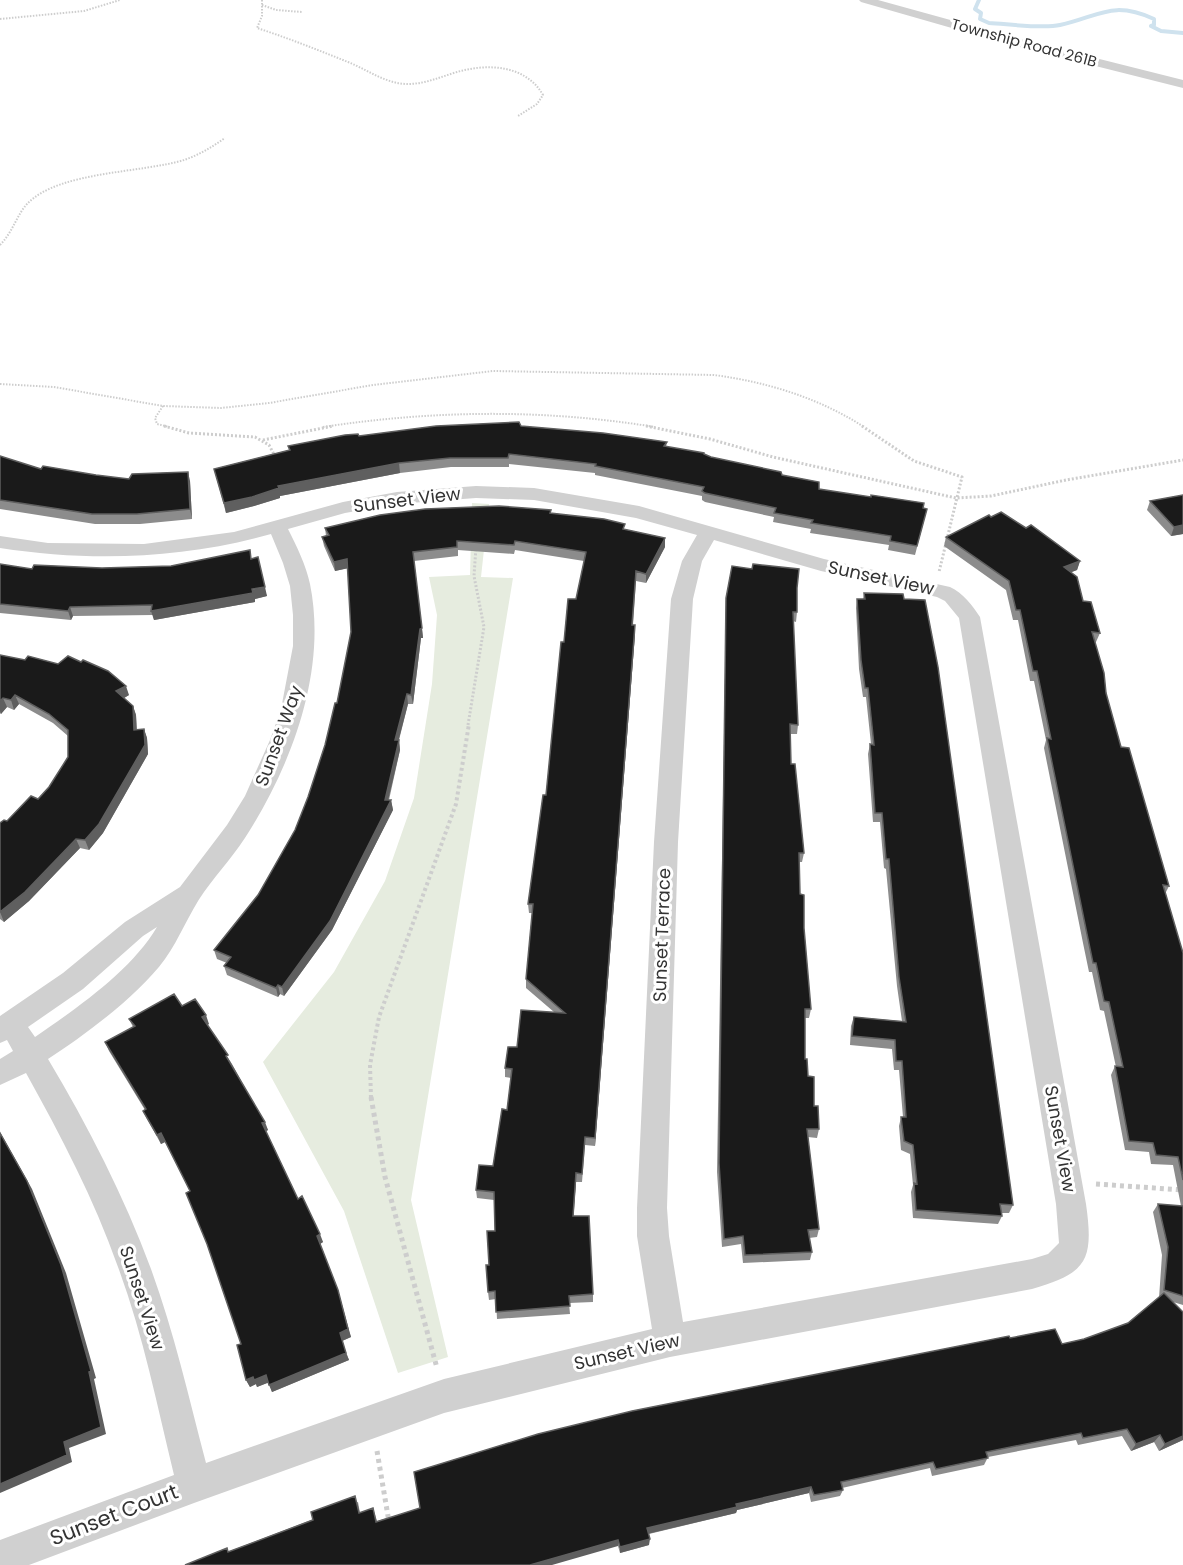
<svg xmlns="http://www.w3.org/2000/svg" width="1183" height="1565" font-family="Poppins,sans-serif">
<rect width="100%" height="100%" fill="#fff"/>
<path fill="#e6ecdf" d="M472,503l17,1 -8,73 32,1 -102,622 37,157 -50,16 -54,-162 -81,-149 71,-90 51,-91 29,-83 18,-114 5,-69 -8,-38 41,-2z"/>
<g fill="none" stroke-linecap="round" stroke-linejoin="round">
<path stroke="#cfe2ee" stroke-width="4" d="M979,0l-4,9 6,4 -1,6 9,4c19,1 54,6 71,2 40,-9 52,-25 94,-6v6l-3,1 10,5 22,2"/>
<path stroke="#cdcdcd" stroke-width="2" stroke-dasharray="1.5 1.5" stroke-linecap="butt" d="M262,0v16l-5,12c31,10 61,22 91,34 20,8 38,22 60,22 17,0 32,-7 49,-12 31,-9 69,-7 86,23l-6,9 -19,12
M262,5l14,5 26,2
M0,19l84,-8 36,-11
M0,245c13,-13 17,-31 28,-42 32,-32 114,-30 156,-43 15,-5 28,-13 41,-22
M0,384l54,3 109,19 58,2 48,-5 104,-18 120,-14 221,4c53,7 105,23 150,52
M163,406l-8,12 2,6 12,3
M323,427c112,-17 221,-18 332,0"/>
<path stroke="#cdcdcd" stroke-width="3" stroke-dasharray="2 2" stroke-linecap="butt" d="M164,426l25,7 66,4 14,8 7,13
M646,426l64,13 63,18 183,41 35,-2 75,-16 117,-20
M862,426l52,35 48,16 -23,95
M263,440l70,-14
M468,725l16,-98 -10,-51 2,-29"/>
<path stroke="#cdcdcd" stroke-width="4" stroke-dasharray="3 3" stroke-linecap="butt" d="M371,1098l-1,-33 9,-48 77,-213 13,-80"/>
<path stroke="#cdcdcd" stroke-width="5" stroke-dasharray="4 4" stroke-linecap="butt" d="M371,1097l14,80 52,191
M1096,1184l87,6
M377,1451l12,71"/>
<path fill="#d0d0d0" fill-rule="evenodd" d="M859,0h19l134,37 171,43v8l-179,-45 -143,-41z
M476,486l58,2 105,18 185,53 126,28c13,6 22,18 30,30l106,587c8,57 1,69 -54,85l-362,68 -226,56 -250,90 -165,62h-29v-25l174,-65c-17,-70 -31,-141 -56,-208 -24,-68 -57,-131 -92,-194l-26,12v-26l13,-8 -6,-11 -7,3v-27l63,-43 62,-51 55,-35 47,-62 18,-29 25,-56 11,-31 12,-63v-31l-3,-29 -7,-23 -12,-29c-89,25 -180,28 -271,14v-12l48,7 96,1 90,-12 109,-30 54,-10zM476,498l58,2 102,18 61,17 -15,26 -11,38 -17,243 -17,366v28l15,93 -208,50 -238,84c-17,-65 -32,-131 -55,-194 -27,-73 -63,-143 -103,-210 37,-24 91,-64 117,-100 15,-21 24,-46 39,-67 15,-21 33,-40 46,-62 44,-71 77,-162 60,-246 -4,-19 -13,-37 -22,-55l57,-16 52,-9zM714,540l107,31 116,26 8,4 14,17 97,586 3,39 -11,11 -16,5 -349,63 -14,-86 -2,-28 11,-366 15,-243 9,-38zM157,927c-26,44 -80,81 -122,110l-7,-10 55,-38 60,-53z"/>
</g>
<path fill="#8c8c8c" d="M521,426l146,16 -1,5 38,6v2l7,2 71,18 37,14 108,20 -12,46 -27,-5 1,-5 -79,-12 1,-4 -38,-7 1,-5 -69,-15 -3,-2v-4l-107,-21v-2l-86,-9v3h-58l-51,6 -120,23v2l-26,8 -28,7 -12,-44 75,-19 -1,-4 71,-10z
M0,456l41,13 88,10 61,2 2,38 -52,5h-45l-95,-15z
M1183,495v39l-12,2 -24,-26 3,-9z
M551,510v3l114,25v9l-19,36 -10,-2 -3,44 2,9 -40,512 -10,-1 -3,37h-6l-3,34 20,78v8l-24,1 1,11 -73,5 -1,-20 -7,1 -1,-8 1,-27 6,-34 -1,-31 -17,-2 -1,-8 17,-24 14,-56 4,-32 -6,-1v-9l12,-21 37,-35 -28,-24v-9l6,-66h-3l-1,-9 18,-109 18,-153 12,-43 8,-38 -69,-11 -1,4 -56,-4v6l-44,5 9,77h-2l-8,66h-5l-9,36 1,10 -11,50h2l2,10 -61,120 -48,66 -4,-2 -2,3 -51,-22 -3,-9 3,-3 -10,-4 -3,-9 44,-55 37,-65 13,-33 17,-52 12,-42 14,-71 -3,-64 -13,3 -11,-25 -2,-9 4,-1 -1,-8z
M991,517l35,11 54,33 -3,9 -6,2 12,29 17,32 -4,9h-1l11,51 15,54 48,139 -4,8 18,59v352l-10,-3 10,138 -24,11 -5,-9 -23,9 -9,-15 -44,9 -2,-5 -88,17 -4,8 -52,11 -2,-8 -88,20 1,2 -3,6 -29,6 -2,-9 -72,17 -1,3 -87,21v11l-29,8 -2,-7 -388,5 128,-49 2,11 13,-5 4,13 633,-183 52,6 22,-5 44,-16 31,-25 3,-43 -9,-43 5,-8 23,2 -8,-41 -22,-1 -2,-12 -24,-2 -14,-75 4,-9 1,1 -12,-56 -4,-1 -8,-38h-3l-6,-29 -39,-195 2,-8 -12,-59h-4l-12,-61h-5l-7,-30 -62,-44 2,-9z
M251,559l16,37 -12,3v3l-101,18 -1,-5 -80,1 -2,4 -71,-7v-49l32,5 70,-1 69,-2z
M797,589v23l-1,10 -3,-1 5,104 -1,9h-6v30l13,89 -2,9h-3l1,32 11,115 -2,9h-4v41l3,17 11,53 -2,9 -9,-1 11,92 -2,8 -8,1 3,14 -2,8 -67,3 -2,-19 -19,3 -5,-75 9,-564v-10z
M864,593l149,612 -4,8h-7v3l-4,8 -85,-6 -2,-26 2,-7 -3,-31 -9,-4 -2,-24 2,-9h2l-4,-47h-5l-2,-21 -42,-4 1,-19 3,-9 48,4 -5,-35 -11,-117 -2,-1 -4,-46h-7l-5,-68 2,-10h1l-5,-47h-3l-4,-28 -3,-61 1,-9h6z
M0,655l129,40 -5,3 9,8 3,9 1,15 7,-1 3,9 1,16 -45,79 -14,17 -9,-2 -51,53 -25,21 -4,-3v-96l7,-2 31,-22 11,-12 19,-30v-21l-15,-13 -34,-19 -5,6 -7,-3 -6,7 -1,-1z
M182,1006l27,18 -2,1 25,39 36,66 -2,1 32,68 25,43 -3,2 31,93 -9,4 7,19 -77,32 -3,-10 -12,5 -1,-3 -6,3 -4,-7 -5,-36 -51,-153 -25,-49 -4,2 -14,-25 -4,-8 2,-1 -36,-59 -4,-9 28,-15 -4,-8z"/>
<path fill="#5f5f5f" d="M399,463l1,10 -120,23v2l-26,8 -28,7 -2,-10 54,-17z
M188,472l2,9 2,38 -2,-10z
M1183,525v9l-12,2 3,-9z
M665,538v9l-19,36v-9z
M347,559l2,9 -14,3 -1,-9z
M1080,561l-3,9 -15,6 2,-9z
M265,587l2,9 -12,3v3l-101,18 -3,-9z
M70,607l3,9 -2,4 -3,-9z
M635,625v9l-40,512v-8z
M422,628l1,10h-2l-8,66 -2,-9 9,-66z
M126,686l3,9 -10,6 -3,-10z
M407,694l1,10 -12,46 -1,-10z
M15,695l4,9 -5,6 -3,-10z
M3,698l4,9 -6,7 -1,-3v-10z
M133,706l3,9 1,25 -3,-10z
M144,729l3,9 1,16 -45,79 -14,17 -4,-10z
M399,740l1,10 -14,59 -1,-9z
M391,800l2,10 -61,120 -48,66 -2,-9z
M76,839l4,9 -51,53 -25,21 -4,-10z
M278,985l2,9 -2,3 -2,-9z
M206,1015l3,9 -4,2 -3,-9z
M265,1122l3,8 -3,2 -3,-9z
M0,1132l32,57 34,84 30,105 -2,1 12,55 -37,14 3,14 -72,31v-9l64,-42z
M161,1133l4,9 -4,2 -4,-9z
M576,1173v9l-3,42v-8z
M320,1234l3,8 -3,2 -3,-8z
M338,1290l13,47 -9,4 -2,-8z
M346,1353l3,7 -77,32 -3,-7z
M266,1375l4,7 -13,5 -1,-3 -6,3 -4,-7 7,-3z
M1160,1435l-6,7 -23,9 5,-7z
M1183,1436v4l-24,11 6,-7z
M811,1487l-2,6 -72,17 -1,3 -89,21v-6l89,-24z
M650,1539l-1,6 -29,8v-6z
M618,1540v6l-66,19h-22z"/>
<path fill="#1a1a1a" stroke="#5f5f5f" stroke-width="1.5" d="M519,422l2,4 82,7 64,9 -3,4 40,7v1l7,3 70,15 1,3 37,7v7l52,8v-2l53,8 -1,5 4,1 -10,37 -27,-5 1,-5 -80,-13 2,-3 -39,-7 2,-5 -71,-15 -3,-2 2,-4 -109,-21 1,-2 -87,-10 -1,4h-58l-51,5 -121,23 1,2 -27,9 -28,6 -10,-34 76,-19 -2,-4 57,-11 13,-1 1,2 77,-10z
M0,456l41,13 2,-3 53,9 33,4 3,-5 56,-2 2,37 -53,5h-45l-92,-14z
M1183,495v30l-9,2 -24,-26z
M499,506l52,4 -1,3 54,6 21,5 -2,5 42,9 -19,36 -10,-3 -4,54h3l-40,513 -10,-1 -3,37 -6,-1 -3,43h16l4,78 -24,2 1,10 -74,6 -1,-21 -7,1 -2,-27h3l-2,-34h8l-1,-39 -18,-2 3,-25 14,1 9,-57 5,1 5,-41 -7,-1 3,-21h9l4,-37 44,3 -39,-34 7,-75h-5l15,-109h3l15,-153h3l4,-43h8l10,-47 -71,-11 -1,4 -57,-4v6l-44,5 9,76 -2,1 -9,66 -4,-1 -12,46h4l-14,60h6l-61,121 -48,66 -4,-2 -2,3 -52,-22 7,-9 -17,-7 44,-55 37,-65 13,-33 17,-52 10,-42h2l14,-71 -4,-73 -13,3 -12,-25 7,-2 -4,-7 55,-13 45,-6z
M1001,512l25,16 5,-3 49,36 -16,6 13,10 6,24 8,1 9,31 -8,-1 12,41 2,20 15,54 8,1 40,138 -6,-1 20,68v227l-5,-23 -22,-2 -3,-12 -24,-2 -14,-75 8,1 -14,-65 -5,-1 -8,-38h-3l-6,-29 -40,-196 4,1 -14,-68h-4l-13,-61h-4l-7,-29 -63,-44 43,-22 2,2z
M250,550l1,9 7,-2 7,30 -13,2 1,4 -102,18 1,-6 -82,2 -2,4 -68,-7v-40l32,5 2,-4 68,3 69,-2z
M753,564l46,5 -2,19v24h-4l5,113 -8,-1 1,40h4l9,89h-5l1,41 4,1v33l7,81h-6v50h2l1,17 6,1v29h4l1,23h-12l12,100 -11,1 4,22 -67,3 -2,-19 -19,3 -5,-76 7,-565 6,-32 20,3z
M864,593l39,1 1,5 21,1 13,67 75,538 -13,-1 2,12 -86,-6 -2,-27 3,1 -4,-39 -9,-4 -3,-24h5l-4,-56h-6l-1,-21 -43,-4 2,-19 52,5 -7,-45 -10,-118h-3l-4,-46h-7l-5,-69 4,1 -6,-57h-3l-4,-28 -4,-61h8z
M0,655l25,5 3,-4 30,8 10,-8 13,6 2,-2 25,11 18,15 -10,5 17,15 1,24 10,-1 1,16 -46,79 -14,16 -9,-1 -51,53 -25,20v-89l4,-3 3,1 24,-25 7,3 11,-12 19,-30v-27l-19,-16 -34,-19 -4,5 -8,-2 -3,3z
M174,994l8,12 13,-7 11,16 -4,2 26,38 -2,1 39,66 -3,1 36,76 4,-3 18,38 -3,2 21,54 10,39 -8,4 6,20 -77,32 -3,-10 -12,5 -1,-3 -7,3 -9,-35 4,-1 -34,-100 -21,-51 4,-2 -29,-58 -4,2 -14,-24 3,-2 -41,-67 30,-16 -6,-7z
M0,1133l27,48 34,84 30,106 -2,1 12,55 -37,15 3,13 -67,29z
M1158,1204l25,2v90l-19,-6 4,-43z
M1164,1293l19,19v124l-18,8 -5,-9 -24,9 -9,-15 -44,9 -2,-5 -95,19 2,6 -52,11 -3,-7 -92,20 2,8 -29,5 -3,-8 -75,17 1,3 -90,21 3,11 -30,8 -2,-7 -88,25h-345l42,-17 1,4 85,-32 -2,-8 44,-16 4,17 14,-5 3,14 44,-14 -6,-36 124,-38 94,-23 377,-75 1,2 45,-9 7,15 22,-5 44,-16z"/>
<g text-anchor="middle" stroke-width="6" stroke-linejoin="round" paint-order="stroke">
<g font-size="15" fill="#333" stroke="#fff">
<text transform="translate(1024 43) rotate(15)" y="5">Township Road 261B</text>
</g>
<g font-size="18" fill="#333" stroke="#fff">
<text transform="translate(407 500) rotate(-7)" y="6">Sunset View</text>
<text transform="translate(881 578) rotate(12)" y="6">Sunset View</text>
<text transform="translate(279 736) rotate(-70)" y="6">Sunset Way</text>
<text transform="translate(662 935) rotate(-88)" y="6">Sunset Terrace</text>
<text transform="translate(1060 1139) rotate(80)" y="6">Sunset View</text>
<text transform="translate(142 1298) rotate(72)" y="6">Sunset View</text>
<text transform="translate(627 1352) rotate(-13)" y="6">Sunset View</text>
</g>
<g font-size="21" fill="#333" stroke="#fff">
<text transform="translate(114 1515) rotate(-21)" y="7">Sunset Court</text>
</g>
</g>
</svg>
